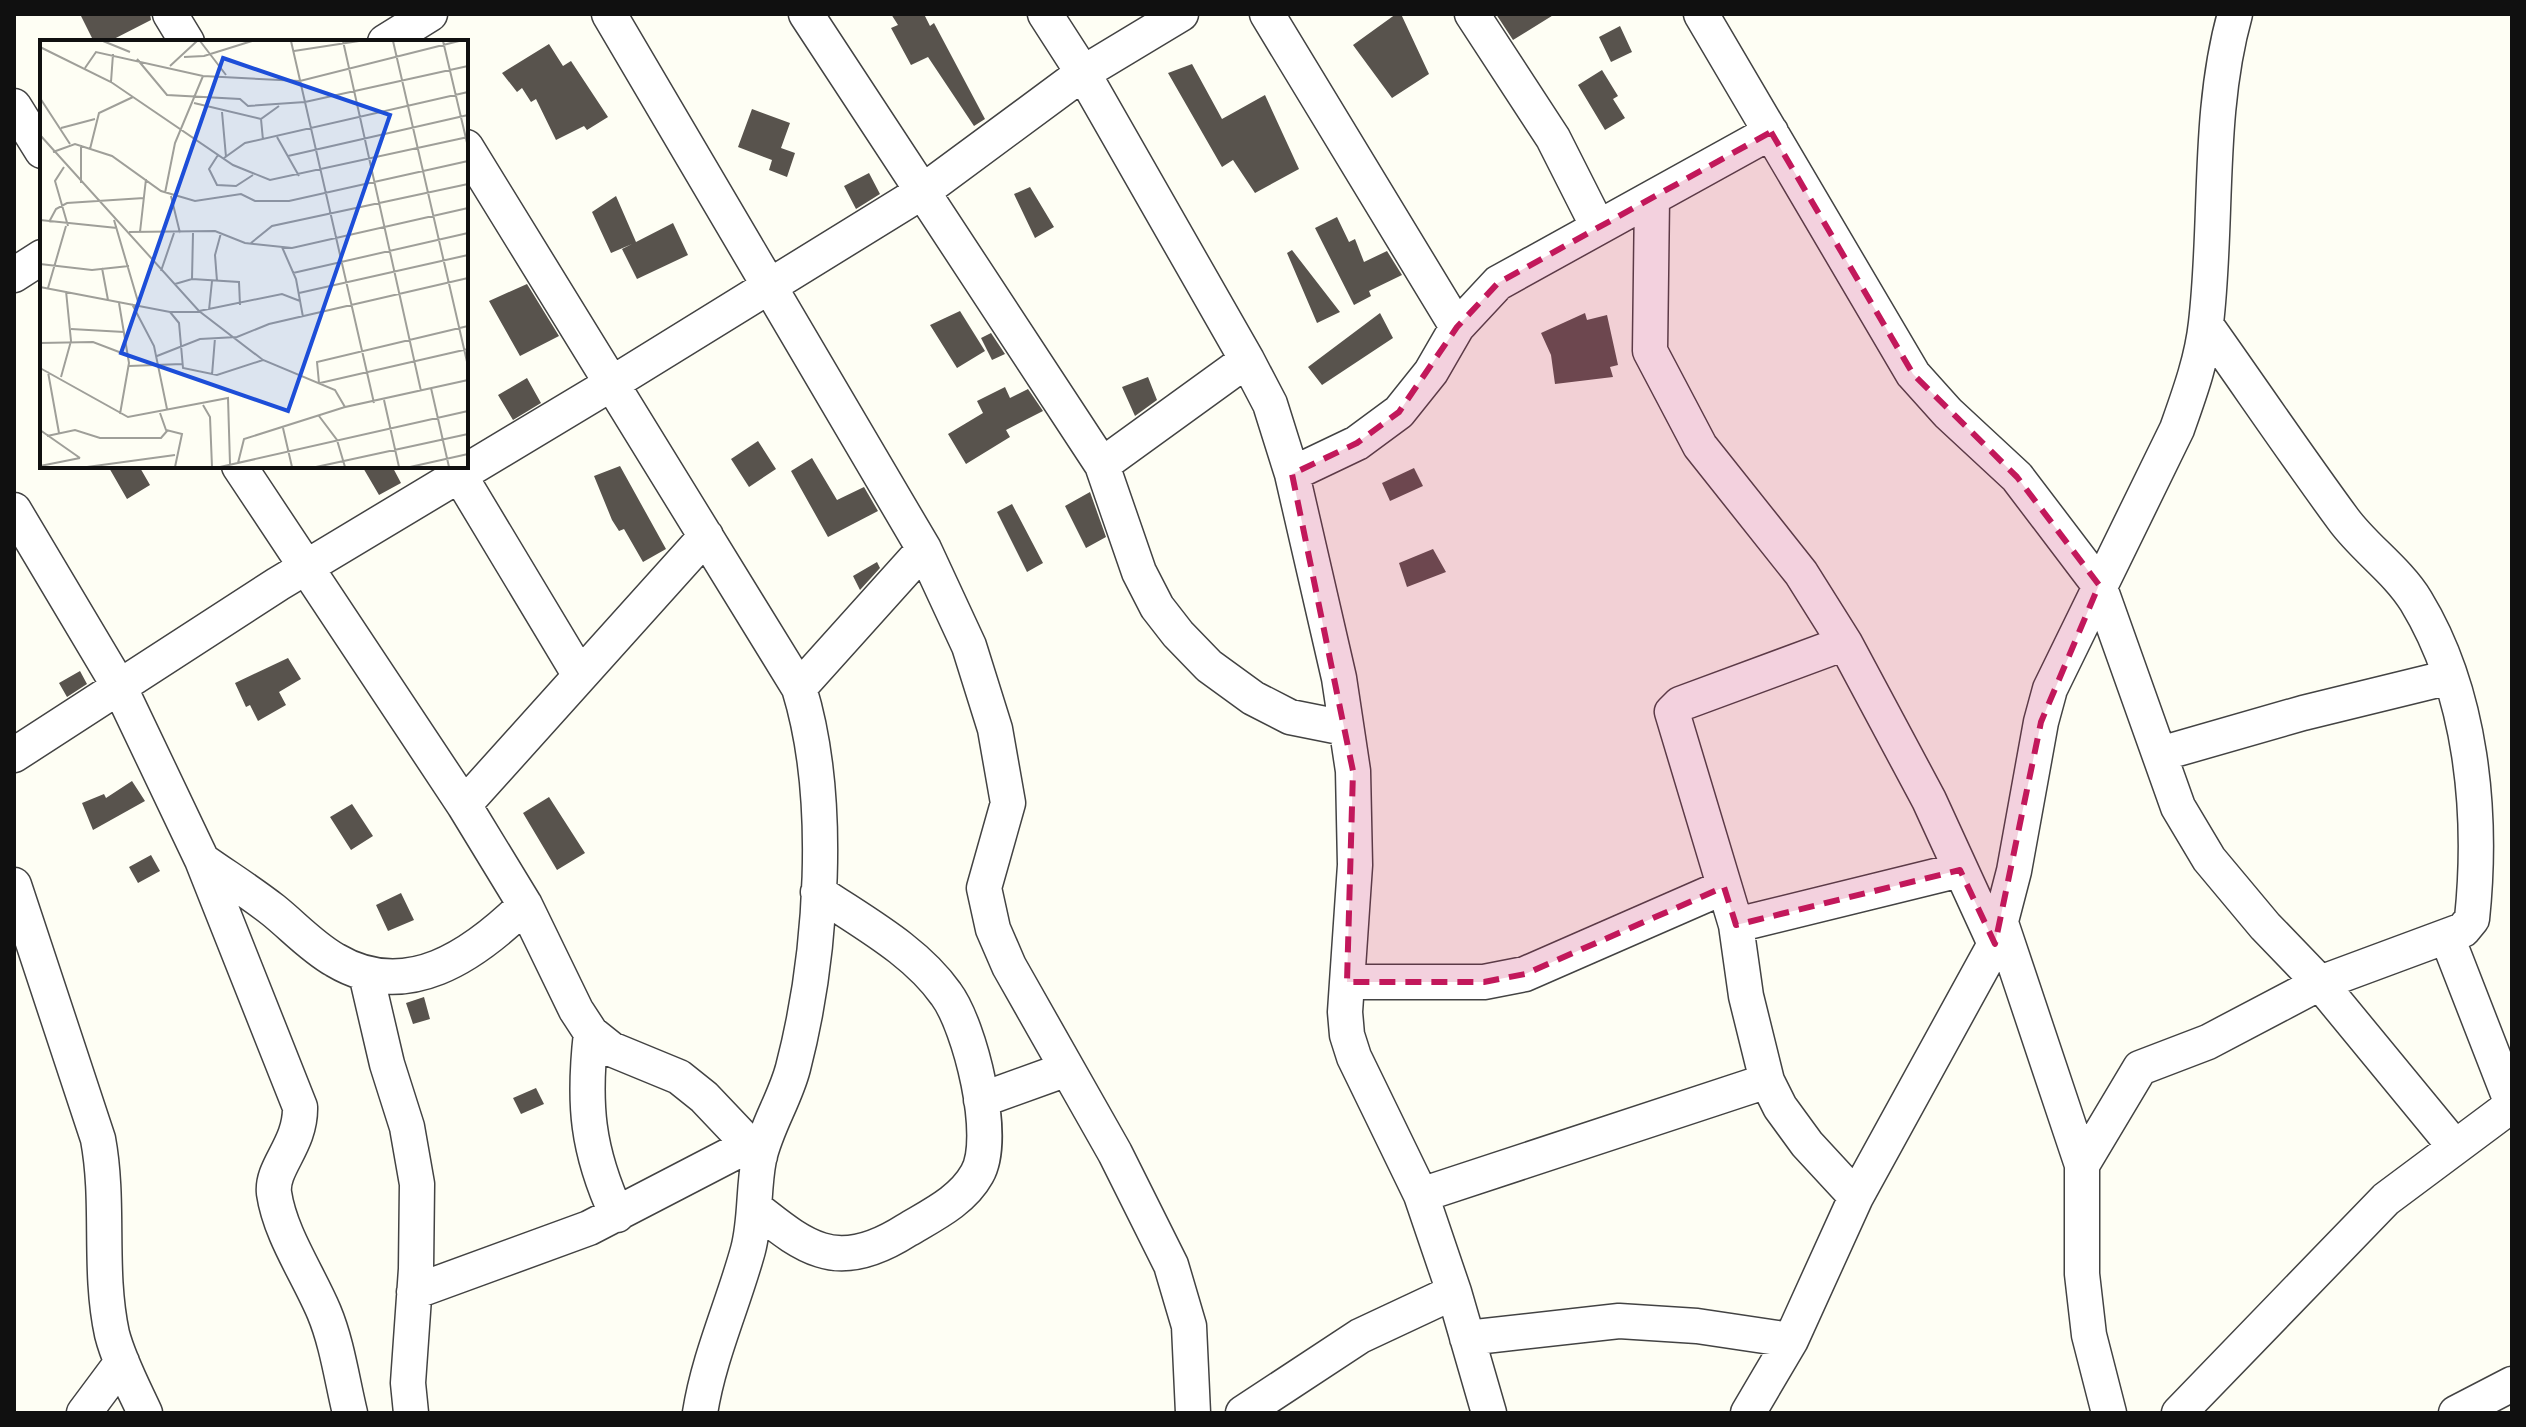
<svg xmlns="http://www.w3.org/2000/svg" width="2526" height="1427" font-family="'Source Serif 4',serif">
<rect width="100%" height="100%" fill="#fefef4"/>
<path fill="#58534d" d="M80,14h70l1,6 -43,22h-14z
M891,14h33l6,12 4,-3 51,96 -11,7 -46,-69 -17,8 -20,-37 7,-3z
M1396,14h5l28,60 -37,24 -39,-53z
M1496,14h59l-42,26z
M1620,26l12,26 -21,10 -12,-25z
M549,44l14,22 8,-5 37,56 -21,13 -3,-4 -28,14 -20,-41 -5,3 -9,-14 -5,4 -15,-19z
M1192,64l30,55 43,-24 34,74 -44,24 -22,-33 -11,7 -54,-94z
M1602,70l16,26 -5,3 12,19 -20,12 -27,-45z
M752,109l38,14 -9,25 14,5 -8,24 -18,-7 3,-10 -34,-13z
M869,173l11,21 -24,15 -12,-23z
M1030,187l24,40 -19,11 -21,-44z
M616,196l20,46 37,-19 15,32 -51,24 -15,-30 10,-5 -21,9 -19,-41z
M1337,217l12,25 6,-3 9,23 23,-11 15,24 -33,16 2,5 -17,9 -39,-77z
M1292,250l48,62 -23,11 -30,-70z
M527,284l32,52 -39,20 -31,-55z
M960,311l25,40 -28,17 -27,-43z
M1380,313l13,25 -71,47 -14,-18z
M1585,313l2,7 20,-5 11,50 -8,2 3,10 -58,7 -4,-29 -10,-22z
M991,333l14,21 -13,6 -11,-22z
M1148,377l9,23 -22,16 -13,-29z
M527,378l14,25 -28,17 -15,-25z
M1005,387l5,11 18,-9 15,22 -37,19 4,7 -44,27 -18,-30 35,-21 -6,-12z
M758,441l18,28 -27,18 -18,-28z
M812,458l25,42 27,-13 14,24 -50,26 -37,-66z
M108,466h31l11,19 -23,14z
M362,466h30l9,17 -22,12z
M620,466l46,83 -23,13 -19,-33 -5,2 -7,-11 -18,-44z
M1414,468l9,18 -33,15 -8,-18z
M1090,492l16,45 -20,11 -21,-42z
M1012,504l31,59 -16,9 -30,-60z
M1433,549l13,23 -39,15 -8,-24z
M877,562l3,6 -20,22 -7,-14z
M288,658l13,21 -22,13 7,13 -28,16 -8,-16 -4,2 -11,-24z
M80,671l7,13 -20,13 -8,-14z
M132,781l13,20 -52,29 -11,-27 22,-9 2,4z
M549,797l36,56 -28,17 -34,-57z
M352,804l21,32 -22,14 -21,-33z
M151,855l9,16 -22,12 -9,-16z
M401,893l13,27 -26,11 -12,-26z
M424,997l6,22 -17,5 -7,-21z
M536,1088l8,16 -23,10 -8,-16z"/>
<g fill="none" stroke-linecap="round" stroke-linejoin="round">
<defs>
<path id="minor" d="M170,14l17,28
M609,14l315,535 45,97 26,83 13,74 -24,85 9,41 16,37 106,187 56,112 18,61 4,87
M806,14l296,451 37,107 18,35 21,27 31,32 44,32 37,19 55,11
M1045,14l38,59 164,287 23,44 22,70 47,204 14,93 2,94 -10,147 2,23 7,22 67,138 33,97 35,121
M1267,14l190,313
M1472,14l81,124 45,89
M1701,14l212,360 35,39 69,64 82,108 79,222 31,52 56,67 55,57 135,164
M385,42l45,-28
M14,106l28,45
M466,147l333,541c34,110 23,268 -6,380 -8,31 -27,59 -34,91 -6,30 -3,61 -11,91 -15,55 -39,106 -48,163
M1652,198l-2,153 50,95 101,127 44,70 84,157 66,144
M14,275l28,-18
M1102,465l145,-105
M239,466l225,339 61,100 51,105 15,23 20,16 68,28 25,20 56,59
M454,466l125,208
M1292,474l65,-31 42,-31 32,-40 26,-45 41,-44 273,-151
M14,510l106,178 82,172 98,247c1,38 -29,60 -26,86 6,41 34,81 50,119 13,31 18,68 26,101
M1845,643l-165,61 -8,8 64,213 10,71 21,85 13,26 27,37 49,53
M799,688l125,-139
M2160,754l143,-41 147,-36
M14,755l264,-171 333,-200 311,-192 161,-119 98,-59
M464,805l242,-269
M202,860c24,17 48,32 71,50 20,16 39,37 62,50 72,43 139,-5 190,-55
M14,885l84,254c12,64 0,130 14,195 7,27 21,53 33,79
M2001,923l81,242v109l7,61 20,78
M1736,925l224,-55
M2447,937l65,167
M366,974l21,90 20,63 10,57 -1,85 -8,114 3,30
M1347,982h137l41,-8 199,-87
M591,1033c-8,71 -4,117 26,182
M981,1100l86,-31
M2082,1165l58,-97 68,-26 112,-59 143,-53 9,-11c11,-106 0,-226 -56,-318 -19,-31 -52,-53 -73,-82 -47,-64 -91,-129 -137,-194
M1421,1195l346,-114
M755,1208c21,16 41,34 66,42 30,10 61,-4 86,-20 25,-15 55,-29 70,-56 21,-36 -7,-148 -31,-180 -31,-44 -84,-72 -128,-102
M414,1292l175,-64 160,-83
M1467,1338l152,-17 78,5 94,14
M84,1413l38,-51
M1243,1413l117,-77 94,-44
M1748,1413l43,-73 65,-143 139,-253 19,-73 27,-149 9,-33 127,-260c12,-34 25,-69 29,-106 12,-102 1,-209 29,-309
M2179,1413l207,-214 126,-94
M2456,1413l56,-29"/>
</defs>
<use href="#minor" stroke="#434343" stroke-width="37"/>
<use href="#minor" stroke="#fff" stroke-width="34"/>
</g>
<path fill="#c2185b" fill-opacity="0.2" stroke="#c2185b" stroke-width="6" stroke-dasharray="16 10" stroke-linejoin="round" d="M1771,132l142,242 104,103 82,108 -58,137 -46,222 -35,-74 -224,55 -12,-38 -199,87 -41,8h-137l6,-211 -61,-297 65,-31 42,-31 58,-85 41,-44z"/>
<g transform="translate(40 40)">
<rect width="428" height="428" fill="#fefef4"/>
<path fill="none" stroke="#9f9f99" stroke-width="2" d="M63,1l27,11M160,1l26,34M251,1l83,362M303,1l78,350M353,1l75,325M403,1l25,106M0,7l71,35 122,83 37,15 198,-43M254,11l65,-10M144,17l20,-1 48,-15M97,19l30,36 73,4 8,7 57,-4 163,-36M130,26l27,-25M45,28l11,-16 107,24 97,5 159,-40M71,42l2,-28M0,58l30,46M154,63l67,16M182,72l4,45M21,88l34,-9M0,95l159,176 64,49 72,30 10,17 123,-27M237,97l22,39M223,100l-2,-21 18,-13M50,109l9,-36 34,-16M13,112l22,-8 37,12 49,35 34,10 46,-7 14,7h34l179,-40M178,115l-9,14 8,16 19,1 17,-11M248,116l180,-41M184,118l21,-15 223,-51M24,127l-9,14 13,45M41,143v-38M125,153l10,-50 28,-67M131,156l9,37M0,180l77,8M74,180l25,85M9,182l7,-13 11,-6 77,-5M89,192l86,-1 30,12 47,5 176,-40M100,192l6,-53M211,203l21,-17 196,-42M242,207l14,32 7,38M0,224l52,6 37,-4M62,228l6,32M121,231l13,-38M253,233l175,-40M152,239l1,-46M177,241l-2,-26 6,-22M135,244l17,-5 47,3 1,23M0,247l130,25h31M8,248l18,-62M259,253l169,-38M79,263l10,60 -9,51M92,264l22,42 13,63M169,270l3,-29M159,271l83,-17 18,7M130,272l9,11 4,45 34,7 46,-15M31,289l53,3M0,303l53,-1 34,13M117,316l43,-17 37,-2 32,-13 199,-46M89,326l53,-2M0,328l88,49 100,-19 2,66M8,332l11,61M172,335l3,-37M21,337l10,-36 -5,-50M279,343l-2,-21 151,-36M280,343l148,-34M391,348l18,79M344,360l15,67M163,365l7,12 2,50M120,373l6,17 16,4 -7,33M279,376l18,24 8,27M243,388l9,39M0,390l40,28M7,396l28,-6 25,8h61l6,-7M198,423l6,-24 101,-32M0,426l40,-8M47,427l88,-12M180,427l248,-56M276,427l152,-33M370,427l58,-13"/>
<path fill="#1d4ed8" fill-opacity="0.15" stroke="#1d4ed8" stroke-width="4" d="M183,18l167,57 -102,296 -167,-58z"/>
<rect width="428" height="428" fill="none" stroke="#101010" stroke-width="4"/>
</g>
<rect width="2526" height="1427" fill="none" stroke="#101010" stroke-width="32"/>
</svg>
